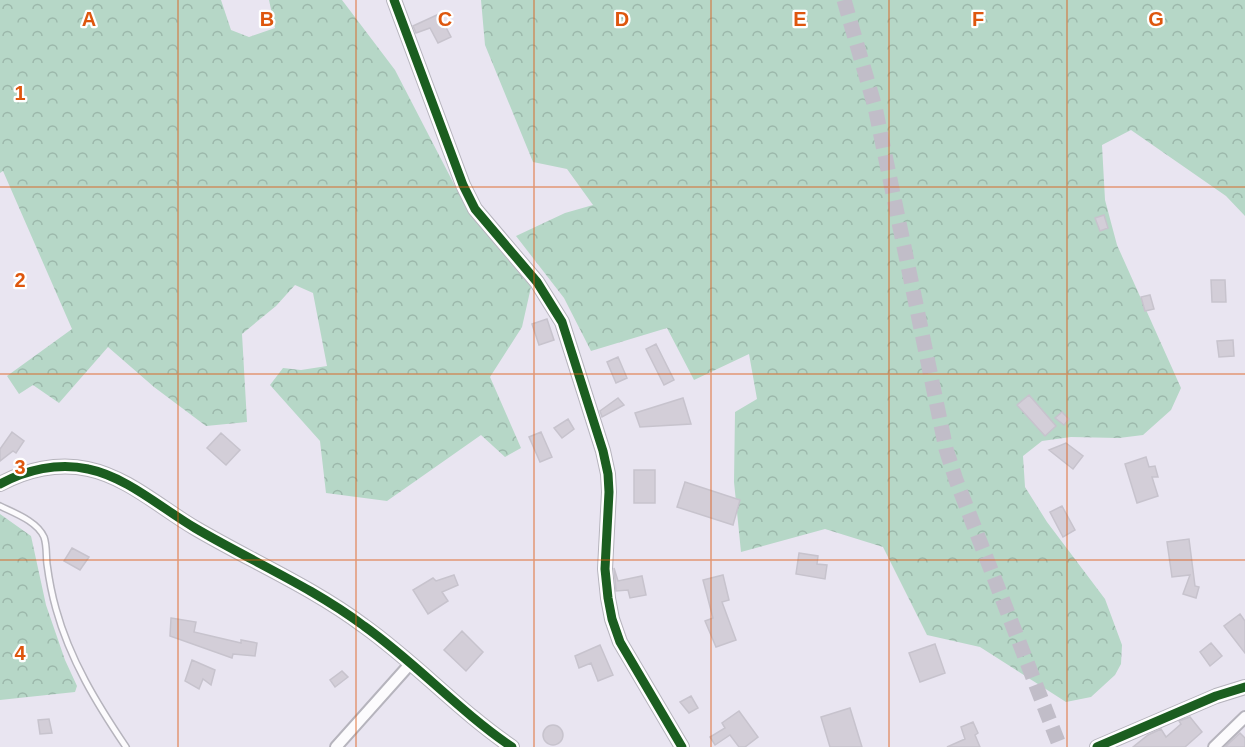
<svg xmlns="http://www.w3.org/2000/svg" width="1245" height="747" font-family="Arial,sans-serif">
<defs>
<pattern id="forest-crowns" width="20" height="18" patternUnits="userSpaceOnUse" patternTransform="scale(1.5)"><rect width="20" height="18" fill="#b6d7c7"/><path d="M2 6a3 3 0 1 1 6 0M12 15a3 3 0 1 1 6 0" fill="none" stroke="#9cb8ab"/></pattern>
</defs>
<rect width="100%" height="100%" fill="#e9e5f1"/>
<path fill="url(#forest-crowns)" d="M0,0h221l10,30 18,7 26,-9 -6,-28h73l53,70 75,145 61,72 -9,40 -32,50 31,71 -16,9 -24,-22 -94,66 -61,-8 -6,-52 -50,-56 13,-17 18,2 26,-4 -14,-73 -18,-8 -19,21 -34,28 5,88 -41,4 -52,-39 -46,-40 -49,56 -26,-18 -14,9 -12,-18 65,-47 -69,-158 -3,2z
M481,0h764v216l-19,-20 -95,-66 -29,15 3,55 12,45 64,143 -10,22 -28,25 -24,3 -48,-1 -29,4 -19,15 2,31 22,35 58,77 17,46 -1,19 -6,11 -24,22 -25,5 -86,-55 -53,-12 -44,-88 -58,-18 -84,23 -7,-70 1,-70 22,-13 -8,-45 -55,26 -27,-52 -76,23 -27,-53 -48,-62 49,-23 28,-8 -26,-36 -34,-7 -48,-117z
M0,514l31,22 15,69 19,55 12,26 -2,6 -75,8z"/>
<path fill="#d3ced8" stroke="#c7c3cd" stroke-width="1.5" d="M439,14l12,23 -13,6 -8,-15 -14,5 -3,-7z
M1104,215l4,13 -8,3 -5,-13z
M1211,280h14l1,22h-14z
M1150,295l4,14 -9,2 -4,-14z
M547,319l7,21 -15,5 -7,-21z
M1233,340l1,16 -15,1 -2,-16z
M656,344l18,36 -10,5 -18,-36z
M618,357l9,21 -11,5 -9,-21z
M1029,395l27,31 -11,10 -28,-31z
M618,398l6,7 -22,12 -2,-6z
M683,398l8,26 -51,3 -5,-14z
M1062,412l7,7 -5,6 -9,-7z
M568,419l6,10 -12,9 -8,-10z
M12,432l12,9 -8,12 -3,-2 -13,10v-12z
M541,432l11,25 -12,5 -11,-25z
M221,433l19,17 -14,15 -19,-17z
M1066,443l17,13 -10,13 -24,-19z
M1146,457l3,10 6,-1 3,11h-6l6,19 -21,7 -12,-39z
M634,470h21v33h-21z
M685,482l55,18 -7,25 -56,-18z
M1062,506l13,24 -12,7 -13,-25z
M1189,539l6,47 4,1 -3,11 -13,-4 7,-19 -18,2 -5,-35z
M72,548l17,9 -9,13 -16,-9z
M799,553l19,3 -1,8 10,1 -2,14 -29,-5z
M614,568l4,13 24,-5 4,19 -16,3 -2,-8 -12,1z
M454,575l4,10 -16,7 6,9 -20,13 -15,-24 20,-12 3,3z
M723,575l6,25 -7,2 14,38 -20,7 -11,-26 8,-3 -10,-38z
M1240,614l5,7v32l-21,-27z
M171,618l25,4 -2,10 47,11v-3l16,3 -2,13 -22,-2 -1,4 -62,-22z
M462,631l21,21 -17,19 -22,-21z
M1211,643l11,13 -12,10 -10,-14z
M935,644l10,29 -25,9 -11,-29z
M600,645l13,30 -15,6 -7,-18 -12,5 -4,-12z
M192,660l23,10 -4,15 -8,-6 -4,10 -14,-8z
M342,671l6,6 -13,10 -5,-7z
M691,696l7,12 -9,5 -9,-11z
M850,708l12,39h-32l-9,-30z
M739,711l19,26 -13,10h-6l-9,-12 -15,10 -5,-8 15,-9 -3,-5z
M1190,717l12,15 -17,15h-52l15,-12 13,-6 5,8 15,-13 -2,-3z
M49,719l3,14 -12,1 -2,-14z
M973,722l5,11 -3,2 5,12h-33l18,-8 -4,-12z
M543 735a10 10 0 1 1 20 0a10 10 0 1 1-20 0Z
M1240,733l5,5v9h-20z"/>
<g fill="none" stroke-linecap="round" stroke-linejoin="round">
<path stroke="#c1bdc8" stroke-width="15" stroke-dasharray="15 8" stroke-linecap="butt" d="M844,0l31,107 71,342 10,31 104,267"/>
<defs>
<path id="service" d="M0,506c14,7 37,15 44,31 3,8 2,19 3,27 2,15 5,31 9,45 14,51 41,95 70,138"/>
<path id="minor" d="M336,747l75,-84
M1214,747l31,-30"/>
<path id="tertiary" d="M394,0l69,185 12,24 62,73 25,40 41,129 5,23 1,18 -4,77 3,29 4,21 8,23 62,105
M0,484c26,-14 58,-22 88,-15 39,8 73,39 107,59 56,33 117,59 169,98 52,37 95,85 148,121
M1097,747l119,-51 29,-9"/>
</defs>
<use href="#service" stroke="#b6b4bd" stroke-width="8"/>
<use href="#minor" stroke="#b6b4bd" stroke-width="14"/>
<use href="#tertiary" stroke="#b6b4bd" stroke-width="16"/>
<use href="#service" stroke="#fcfbfd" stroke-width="5"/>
<use href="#minor" stroke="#fcfbfd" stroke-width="10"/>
<use href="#tertiary" stroke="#fcfbfd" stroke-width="14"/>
<defs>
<path id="cycleway" d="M394,0l69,185 12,24 62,73 25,40 41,129 5,23 1,18 -4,77 3,29 4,21 8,23 62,105
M0,484c26,-14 58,-22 88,-15 39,8 73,39 107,59 56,33 117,59 169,98 52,37 95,85 148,121
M1097,747l119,-51 29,-9"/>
</defs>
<use href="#cycleway" stroke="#fff" stroke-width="13"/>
<use href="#cycleway" stroke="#1b5e20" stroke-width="9"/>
</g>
<path fill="none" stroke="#de560d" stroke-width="1.5" stroke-opacity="0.55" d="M178,0v747M356,0v747M534,0v747M711,0v747M889,0v747M1067,0v747M0,187h1245M0,374h1245M0,560h1245"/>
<g font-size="20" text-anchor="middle" font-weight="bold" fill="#de560d" stroke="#fff" stroke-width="4.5" stroke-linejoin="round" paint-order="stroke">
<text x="89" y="26">A</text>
<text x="267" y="26">B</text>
<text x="445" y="26">C</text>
<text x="622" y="26">D</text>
<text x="800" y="26">E</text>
<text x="978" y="26">F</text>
<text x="1156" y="26">G</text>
<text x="20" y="100">1</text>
<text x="20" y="287">2</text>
<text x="20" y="474">3</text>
<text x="20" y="660">4</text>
</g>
</svg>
